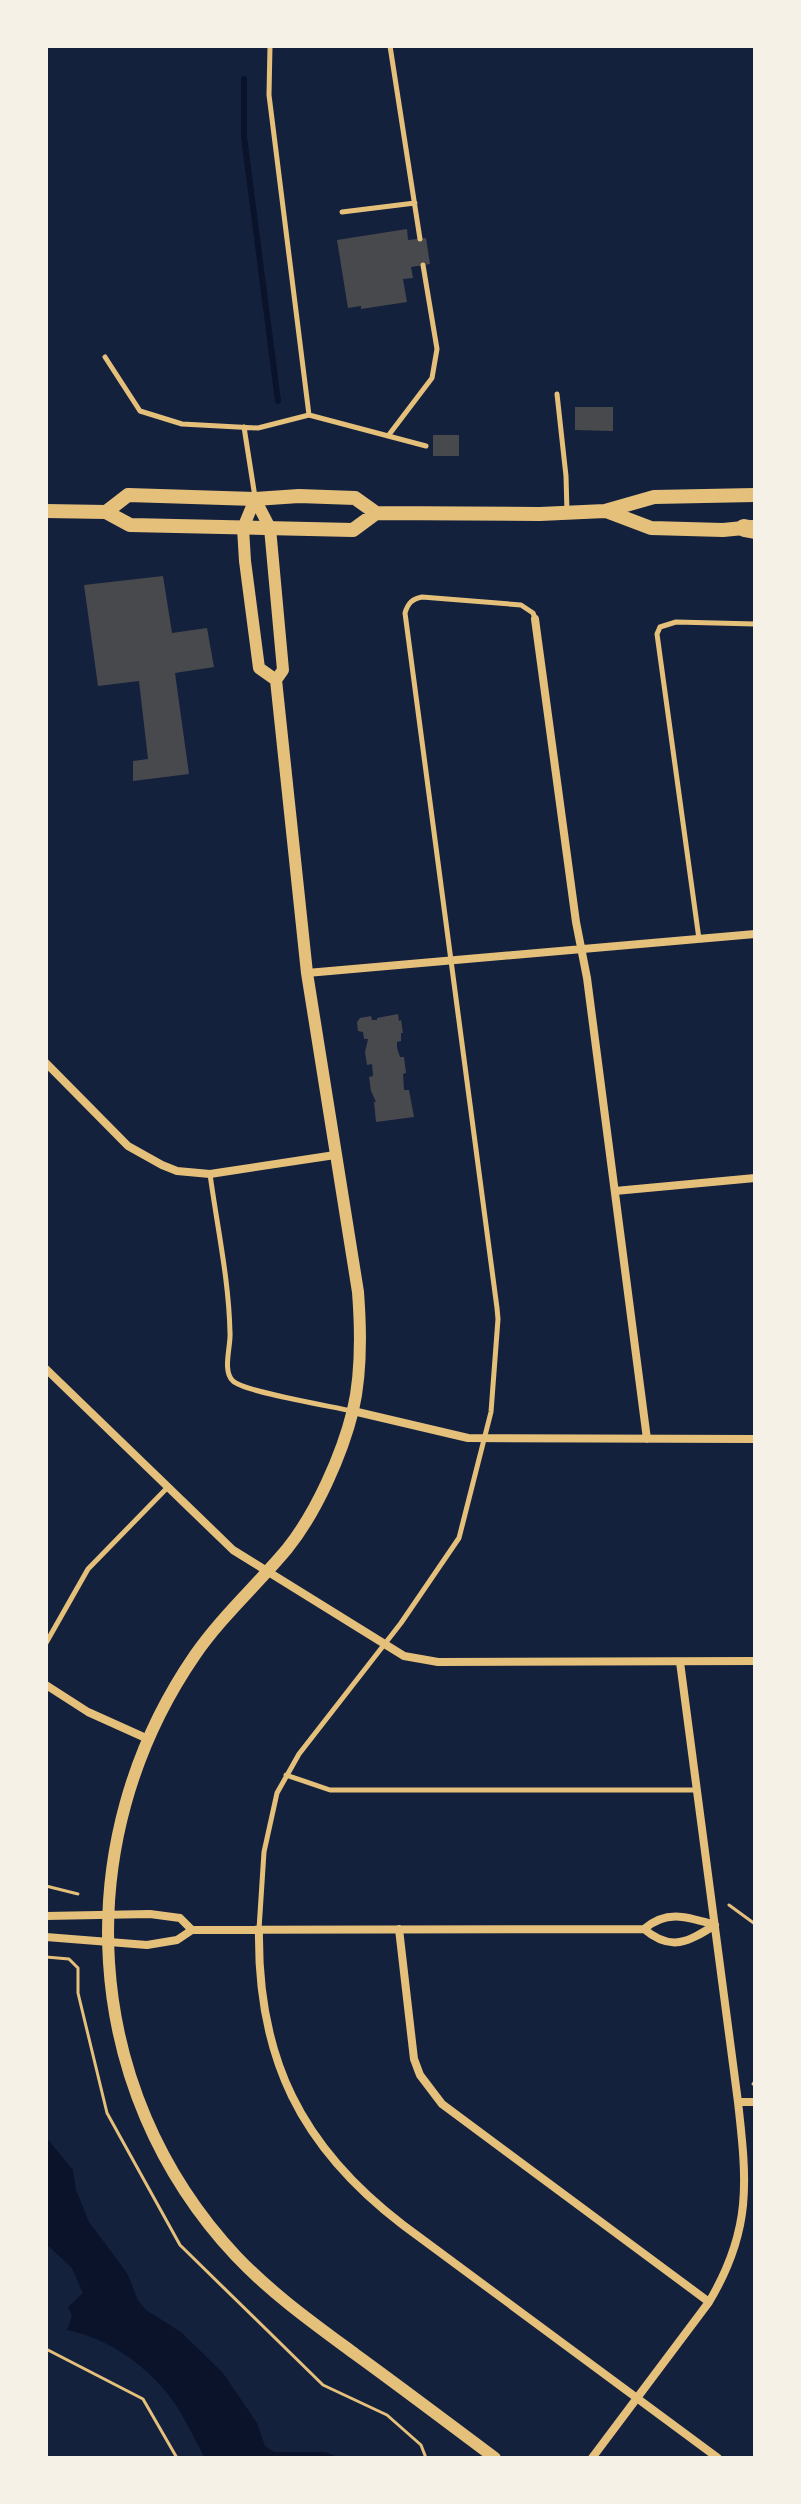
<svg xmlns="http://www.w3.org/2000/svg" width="801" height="2504" font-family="Arial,sans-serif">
<rect width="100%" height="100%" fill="#14213d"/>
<path fill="#0b132b" d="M46,2137l27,33 3,20 13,32 38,51 11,27 8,10 35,22 42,41 34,50 8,23 9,6h51l16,6h-136c-12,-21 -23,-47 -38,-65 -25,-31 -61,-55 -100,-63l5,-14 -4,-9 15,-14 -11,-25 -26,-24z"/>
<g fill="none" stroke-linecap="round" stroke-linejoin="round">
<path stroke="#0b132b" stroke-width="6" d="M244,79v58l34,264"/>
</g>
<path fill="#48494c" d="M407,229l1,11 18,-2 4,26 -19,3 2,11 -10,1 4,23 -46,7v-3l-13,2 -11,-68z
M575,407h38v24l-38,-1z
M433,435h26v21h-26z
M163,576l9,57 35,-5 7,39 -39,6 14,101 -56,7v-20l15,-2 -9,-78 -41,5 -14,-101z
M398,1014l1,7 2,-1 2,13h-2v8l-4,1v6l3,9h4l2,16 -3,1 1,16h5l5,27 -38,5 -2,-20h2l-5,-11 -2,-14 4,-1 -1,-12 -5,1 -2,-13 3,-13h-4l-1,-7 -5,-1 -1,-9 3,-4 11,-2 1,4h5v-2z"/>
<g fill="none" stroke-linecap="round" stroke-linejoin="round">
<path stroke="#e5c07b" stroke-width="3" d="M46,1886l32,8
M729,1905l26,19
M46,1957l23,2 9,9v25l29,120 73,132 143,140 64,30 34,30 5,13
M753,2084l2,-3
M46,2349l97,50 34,59"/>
<path stroke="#e5c07b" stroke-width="5" d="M270,46l-1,49 40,320
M390,46l30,193
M342,212l73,-9
M105,357l35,54 42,13 76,4 51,-13 117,31
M557,394l9,82 1,36
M244,427l11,70
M388,436l44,-58 5,-29 -14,-84
M699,939l-42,-305 3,-7 16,-5 79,2
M210,1174c7,52 19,106 20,159 1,13 -8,38 3,48 11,11 97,25 119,30
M46,1643l42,-74 79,-81
M286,1775l44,15h366
M259,1929l5,-77 13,-59 22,-39 102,-131 58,-85 32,-126 7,-93 -1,-11 -92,-695c3,-10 7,-14 17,-16l99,8 12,8 2,5"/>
<path stroke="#e5c07b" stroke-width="8" d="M535,619l41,303 11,56 60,461
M307,973l448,-39
M46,1063l82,83 34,19 15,6 33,3 125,-19
M615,1191l140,-13
M46,1369l187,181 171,106 34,6 317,-1
M353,1411l115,27 287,1
M46,1685l42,27 60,27
M46,1916l104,-2 30,4 12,12
M259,1929c-2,129 42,218 144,296l315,233
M399,1929l15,130 6,16 22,29 267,198
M644,1929c23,-20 44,-12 71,-4
M46,1937l101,8 30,-5 15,-10 452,-1c27,23 44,13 71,-4
M738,2102h17
M592,2458l117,-156c43,-72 38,-120 29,-200l-58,-440"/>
<path stroke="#e5c07b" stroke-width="12" d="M255,499l15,29 13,142 -7,10 31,293 51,319c3,39 4,80 -5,118 -11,45 -37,103 -66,139 -30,36 -65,67 -92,106 -128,186 -115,434 41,601 35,37 77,67 119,98 47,34 93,69 140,104
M255,499l-12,29 2,33 14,107 17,12"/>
<path stroke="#e5c07b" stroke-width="14" d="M46,511l60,1 24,13 223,5 23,-17 164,1 65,-3 49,-14 101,-2
M606,511l45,17 72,2 31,-3
M106,512l22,-17 127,4 44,-3 56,2 21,15"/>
<path stroke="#e5c07b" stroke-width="18" d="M744,528l11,2"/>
</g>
<rect width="801" height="2504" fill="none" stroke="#f6f1e7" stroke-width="96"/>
</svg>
